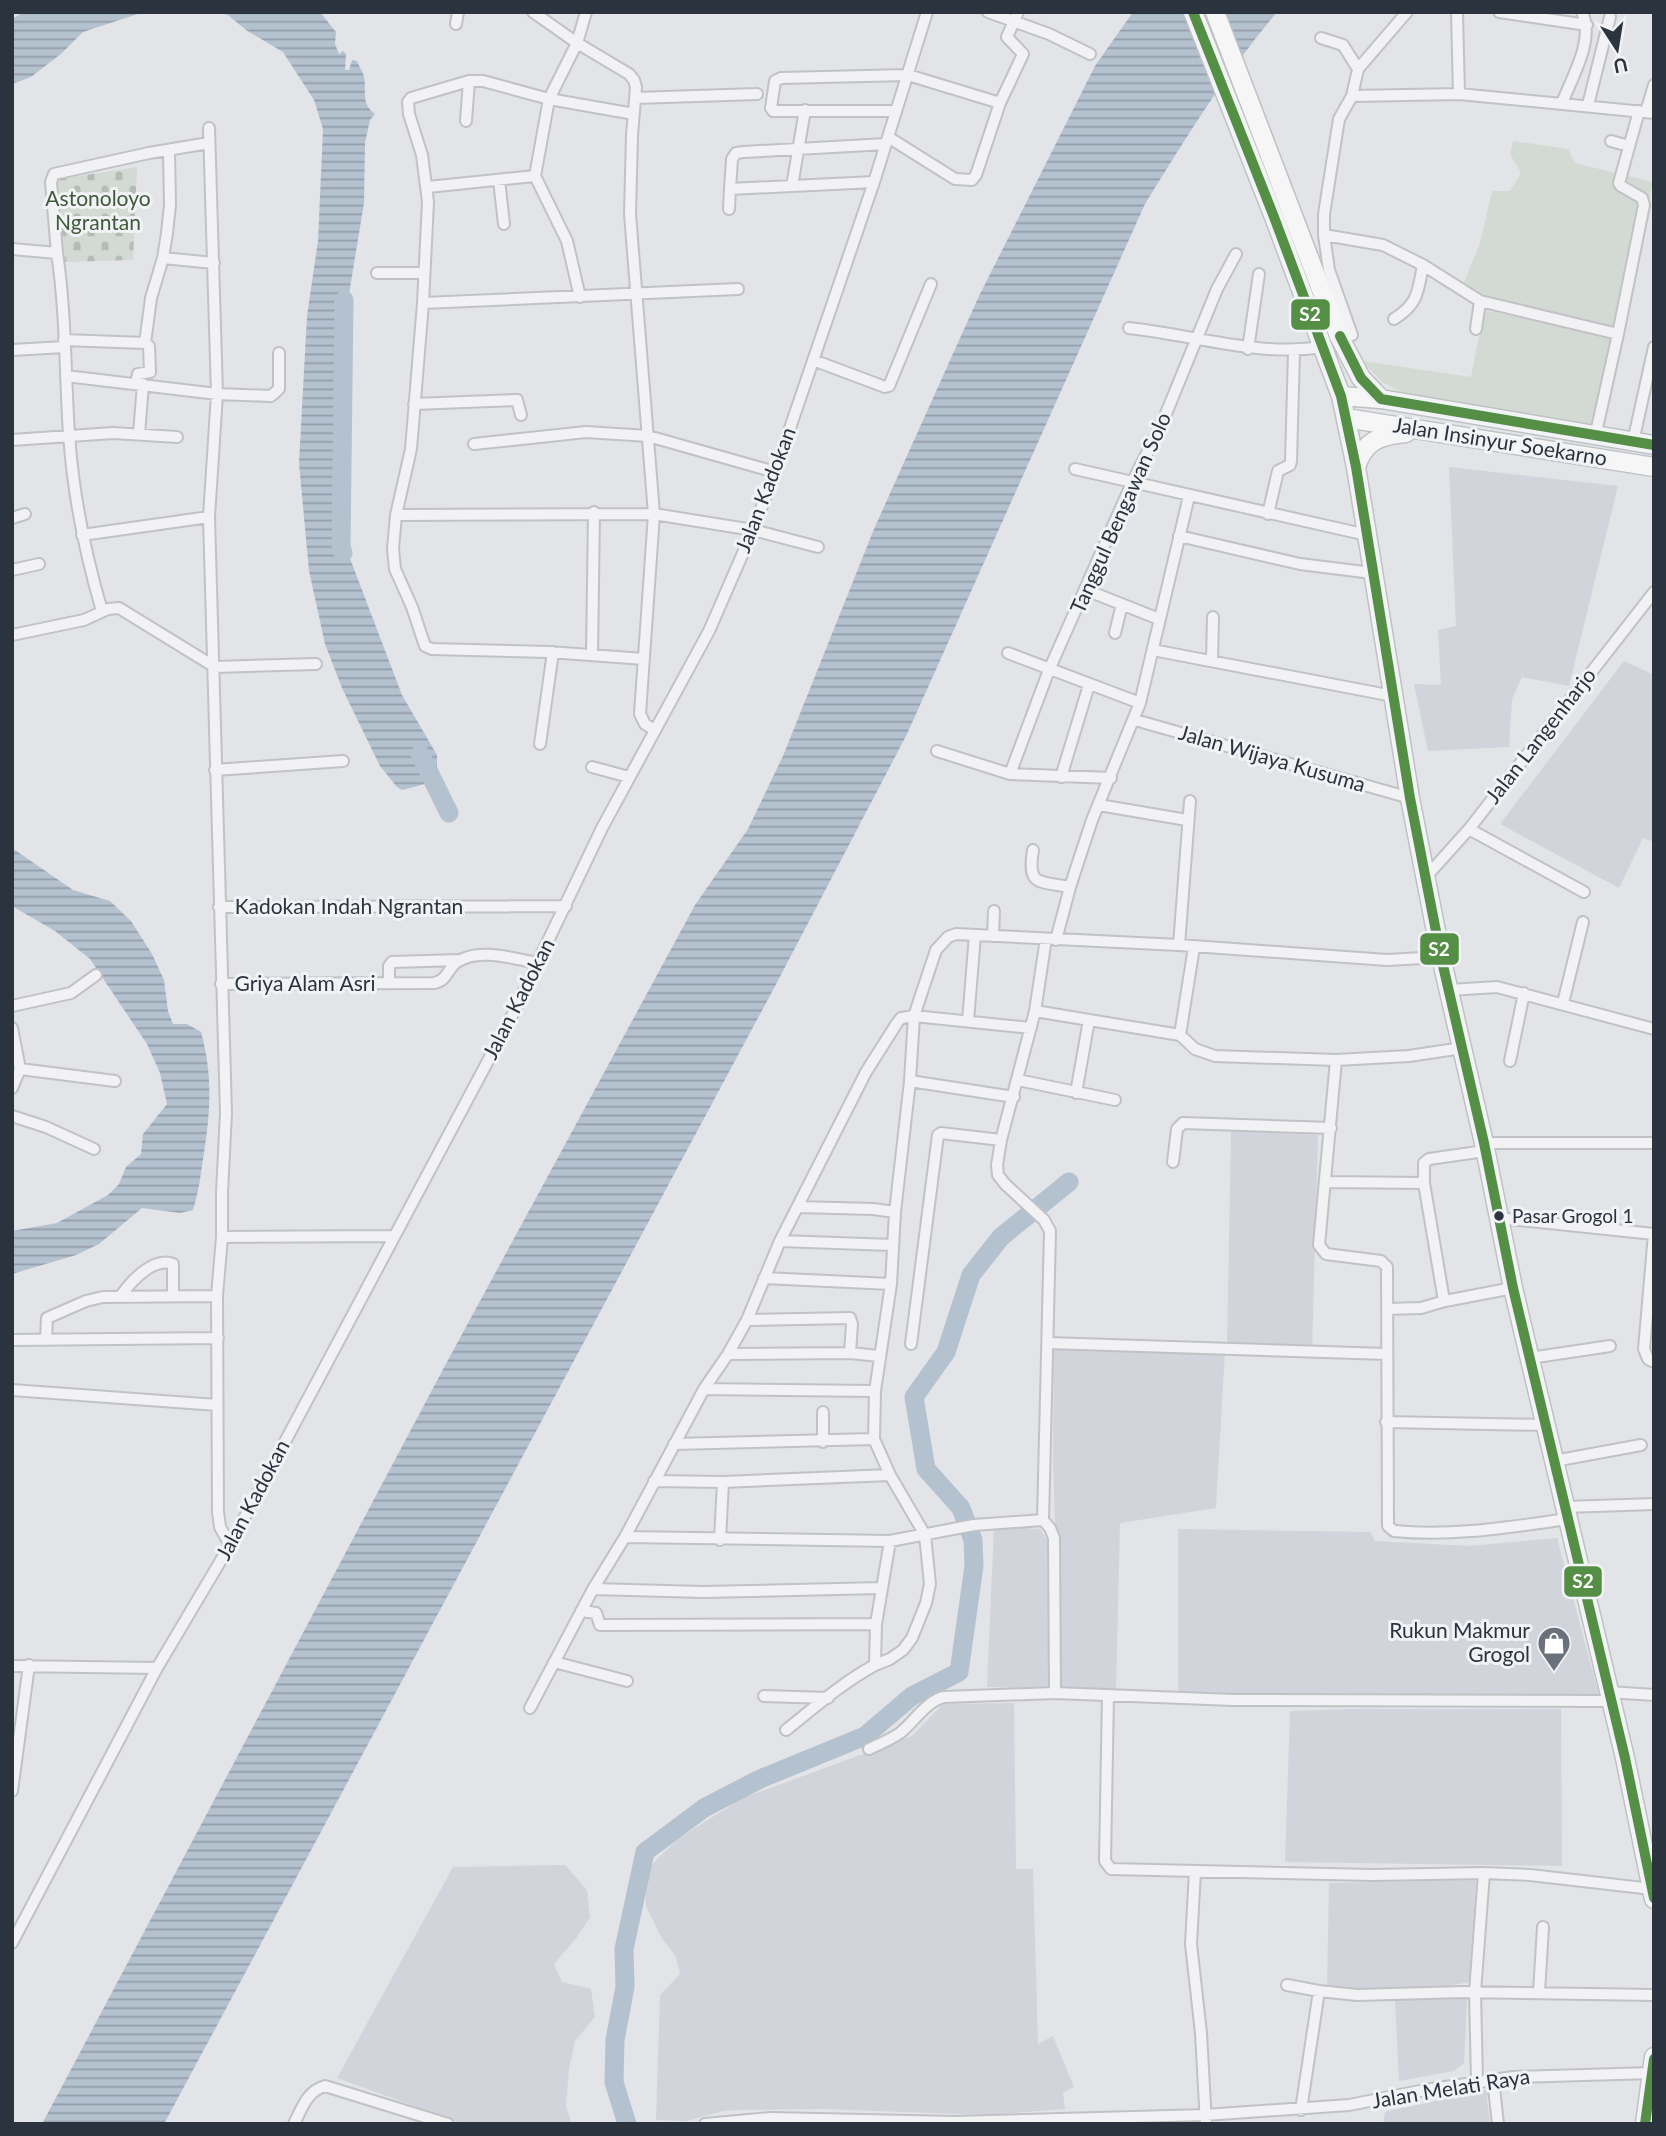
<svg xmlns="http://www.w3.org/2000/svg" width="1666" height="2136" font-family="Lato,sans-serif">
<defs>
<pattern id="cemetery-stones" width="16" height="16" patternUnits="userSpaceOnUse" patternTransform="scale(1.75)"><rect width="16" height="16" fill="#d3dad3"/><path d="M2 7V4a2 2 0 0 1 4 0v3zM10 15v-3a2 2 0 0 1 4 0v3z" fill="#b5bcb6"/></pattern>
<pattern id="water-rules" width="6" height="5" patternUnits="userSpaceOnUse" patternTransform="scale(1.75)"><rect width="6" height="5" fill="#b4c1cf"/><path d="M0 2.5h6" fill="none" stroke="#939da9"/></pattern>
</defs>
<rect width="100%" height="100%" fill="#e2e4e7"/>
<path fill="#d1d4da" d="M1449,467l169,19 -49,200 -47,-9 -10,22 -3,48 -81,4 -14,-67 27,1 -3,-55 18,-4z
M1624,661l30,14v167l-11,-4 -24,50 -119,-64z
M1231,1131l87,4 -6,217 -85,-4z
M1054,1347l171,4 -9,157 -96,15 -4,167 -55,-1 -8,-229z
M994,1526l46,3 8,13 2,146 -63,-1z
M1178,1529l192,3 5,9 95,5 87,-8 43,161 -266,-6 -156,3z
M1014,1703l2,166h17l5,175 15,-8 21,51 -11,6 2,16 -77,6 -167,-6 -82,1 -16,1 -36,10 -31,-1 4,-125 20,-21 -4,-17 -15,-20 -15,-31 -1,-35 34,-33 64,-40 169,-62 31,-32z
M1349,1709h212l1,157 -277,-4 5,-151z
M565,1865l22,25 3,27 -13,20 -23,27 8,18 29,7 4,28 -20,24 -6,28 -3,37 6,18h-108l-127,-46 116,-211z
M1476,1880l-5,102 -38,6 -106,1 2,-106z
M1467,1999l-3,64 -10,8 -55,10 -4,-81z
M1490,2089l-3,10 3,25h-107l2,-12z"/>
<path fill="#d3dad3" d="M1513,141l55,8 7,14 78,19 -34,149 -124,-29 -32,-17 17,-42 12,-52h18l11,-18 -11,-19z
M1484,310l134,28 -18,90 -181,-26 -37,-20 -20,-21 109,16z"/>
<path fill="url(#cemetery-stones)" d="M137,167l-4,93 -68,2 -8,-80 3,-3z"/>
<path fill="url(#water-rules)" d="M24,12h120l-61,20 -21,21 -31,24 -19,7v-65z
M216,12h104l16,20 -1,12 4,10 4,-3 3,3 -1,16h4l3,-10 5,1c2,5 6,11 7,16 3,14 -4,26 11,37l-5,6 -5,23 -1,60 -26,158 -5,113 4,38 9,36 56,147 35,60v15l-12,14 -23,6 -5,-3 -17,-21 -38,-78 -17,-44 -16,-73 -10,-108 8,-147 11,-75 5,-112 -9,-29 -31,-48 -37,-22 -18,-15z
M1133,12h144c-50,59 -92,127 -132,192l-238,530 -134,256 -609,1134h-122l406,-764 247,-455 53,-76 35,-73 91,-227 105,-233 116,-230z
M12,848l61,42 37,11 21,20 21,33 12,26 4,31 5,13h14l14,8c14,51 8,89 0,141 -2,13 -4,24 -8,37l-13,3 -38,-5 -43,36 -23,11 -64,19v-43l45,-8 51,-28 11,-11 7,-17 15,-13 2,-20 24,-30 -7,-31 -13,-29 -57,-85 -35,-28 -43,-25z"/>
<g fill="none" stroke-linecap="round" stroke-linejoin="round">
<path stroke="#b4c1cf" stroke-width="19" d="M343,553l-2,-7 3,-246
M420,754l29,59
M627,2124l-13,-42 1,-42 10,-53 -1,-38 21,-97 59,-44 56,-29 105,-43 47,-40 47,-24 15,-106 -1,-26 -12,-32 -35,-39 -12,-72 32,-45 25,-77 30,-38 68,-55"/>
<defs>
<path id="street" d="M533,12l44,31 52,31 5,6 2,7 -4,48 -2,79 24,300 -14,200 5,10 10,6
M988,12l61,22 41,20
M1457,12l2,82
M1499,12l88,13
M456,24l2,-12
M1321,38l22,7 15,24 -6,27
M1358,69l49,-57
M635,98l122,-4
M1000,103l23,-49 -16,-17 11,-25
M1562,103c10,-26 33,-63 20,-91
M1588,105l22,-88
M1646,112l8,-27
M634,114l-85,-15 -66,-18h-14l-58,17 -3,4 1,12 13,41 6,47 -5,101 -12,146 -15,66 -3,34 2,20 17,38 13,39 7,3 117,3 95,7
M466,121l3,-40
M209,128l8,266 -8,123 17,596 -4,79v45l-5,59 1,216 2,15 10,18
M888,137l67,42 17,1 4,-5 24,-72 -92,-28 -127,3 -6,3 -4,27 2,3h123
M1611,141l18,5
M535,176l32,65 13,56
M499,180l5,44
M874,182l-144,7 2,-30 4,-6 8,-1 142,-8
M792,186l13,-76
M428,187l107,-11 14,-77 28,-56 9,-31
M729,209l1,-20
M1324,235l5,35 23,65
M12,249l45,4c9,59 8,121 12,181 4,60 16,119 33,177
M57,253l-6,-71 3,-8 95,-21 60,-10
M163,258l51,5
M377,273h47
M423,303l315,-14
M1394,319c24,-15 24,-27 29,-54
M1129,328c66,7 127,29 194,19
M1476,329l4,-28
M1618,334l26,-129 -2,-7 -21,-12 -2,-3 20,-72
M64,340l81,3 4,3 1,26 -12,2 -2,9
M145,343l6,-45 12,-40 4,-25 3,-28 -1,-55
M1248,349l11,-75
M12,350l52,-3
M813,360l72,27 4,-1 42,-102
M66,376l151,18 54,2 8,-7v-36
M414,404l103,-4 4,15
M139,434l4,-50
M1595,437l23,-103 -138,-33 -57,-36 -40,-20 -59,-10v-21l15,-95 13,-23 107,-2 195,19
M12,440l101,-7 64,4
M1633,442l21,-95
M474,444l112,-12 62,4 127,36
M1075,469l292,66
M1268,514l10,-43 12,-6 1,-4 3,-109
M396,515l258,-1 99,16 65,17
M12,518l13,-4
M82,535l127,-18
M1179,536l121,28 72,9
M12,570l27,-6
M1086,590l73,29
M1115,633l7,-29
M12,635l72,-15 24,-11 11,-1 96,59 101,-3
M1153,650l240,46
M1008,653l132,50
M592,655l2,-143
M1212,661l1,-44
M1135,720l275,78
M540,744l13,-92
M937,751l73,23 101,4
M592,767l37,10
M215,770l128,-9
M1010,774l39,-104 83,-187 31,-62 54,-132 19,-35
M1061,777l28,-92
M1099,805l88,15
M1469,829l115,63
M1033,850c-6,37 6,31 37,37
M1425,878l44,-49 185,-237
M219,907l347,-1
M993,936l1,-25
M1046,939l-11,72 -34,129 -4,25 1,10 7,9 39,36 6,11 -7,289 7,8 4,10 1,155
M1056,940l14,-53 22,-67 48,-117 49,-207
M1179,945l11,-144
M389,983v-17l3,-4 68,-2
M221,984l213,-1c14,-3 13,-14 23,-21 22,-15 57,-3 81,1
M1449,990l48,-3 157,42
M1563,1003l20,-81
M12,1006l59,-13 25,-18
M1035,1011l145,24 15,14 20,7 121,4 73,-4 53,-8
M968,1021l7,-86
M12,1028l8,41 95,12
M1180,1035l14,-88
M1336,1060l-17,185 7,9 55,7 6,6 1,259 6,5c58,6 116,-4 174,-12
M1510,1061l14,-68
M1018,1080l97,20
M910,1081l104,16
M12,1088l8,-19
M1076,1093l13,-73
M12,1116l34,11 48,22
M1484,1143h170
M1485,1151l-56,8 -5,4v20l19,112 2,6 68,-13
M1173,1162l4,-33 6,-6 148,5
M1326,1182l98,1
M798,1207l75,2 22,3
M1499,1218l155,16
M1654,1234l-10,115 4,10 6,3
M222,1237l170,-1
M780,1241l112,4
M764,1278l127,6
M120,1297c11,-16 34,-41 53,-33v32
M1387,1309l34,-1 24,-7
M747,1320l103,-2 2,6 -2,29
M12,1340l206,-2
M46,1340l1,-22 39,-17 17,-4 114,-1
M1048,1343l339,11
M911,1344l27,-209 3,-2 60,7
M728,1354l122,-1 29,3
M1530,1358l80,-12
M704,1389l171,2
M12,1390l205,15
M823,1412v30
M1386,1422l159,3
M674,1444l200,-5
M1554,1461l87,-16
M654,1481l69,1 167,-7
M1565,1507l89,-3
M625,1537l265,4 84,-16 69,-5
M720,1540l3,-58
M593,1589l110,3 178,-4
M581,1611l15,2 4,12 276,-1 14,-83
M554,1662l73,19
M875,1665l15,-6 13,-9 9,-12 14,-35 4,-19 -5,-49 -35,-60 -16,-36 1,-48 16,-107 4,-72 15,-131 4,-65 22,-66 12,-13 8,-3 223,11 208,15 54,-3
M12,1666l145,2
M1609,1692l45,3
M764,1696l64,2
M1108,1696l-3,165 6,8 262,6 111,-2 46,2 122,14
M530,1708l63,-119 32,-52 79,-148 24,-35 19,-34 33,-79 86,-169 31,-49 4,-5 13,-2 117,12
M786,1730c29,-23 56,-47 89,-65l1,-41
M869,1749c10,-5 21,-9 31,-16 14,-11 26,-32 44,-36l111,-4 178,7 378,1
M12,1791l17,-126
M1195,1871l-4,73 10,89 5,91
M12,1943l145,-275 73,-123 284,-533 88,-184 107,-197 44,-101 22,-58 99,-290 53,-170
M1287,1985l32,6 38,4 105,-3 192,3
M1539,1992l4,-65
M1493,2079l5,45
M1477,2081l-2,-89 9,-119
M1301,2110l18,-119
M294,2124c8,-16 13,-33 31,-38l123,38
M705,2124l66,-6 184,4 250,-7 144,-10 76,-15 88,-13 139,-4"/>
<path id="primary" d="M1193,12l81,205 67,179 15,71 54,331 31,159 43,186 29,145 112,470 29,141
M1215,12l124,324 22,42 20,21
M1341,396l40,3 273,46
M1346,418l308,49
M1356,467c8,-26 24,-32 50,-34
M1645,2124l9,-67"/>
</defs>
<use href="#street" stroke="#c1c2c5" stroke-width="14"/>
<use href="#primary" stroke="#bfc1c4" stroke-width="21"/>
<use href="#street" stroke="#f2f2f4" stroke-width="10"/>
<use href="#primary" stroke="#f6f6f6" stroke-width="18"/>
<defs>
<path id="bus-1" d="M1193,12l81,205 67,179 15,71 54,331 31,159 43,186 29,145 112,470 29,140
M1340,336l21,42 20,21 273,46
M1645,2124l9,-65"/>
</defs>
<use href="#bus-1" stroke="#f1f3f6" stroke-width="16"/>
<use href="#bus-1" stroke="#548f45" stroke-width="10"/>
</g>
<defs>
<symbol id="shop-pin" viewBox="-11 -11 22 30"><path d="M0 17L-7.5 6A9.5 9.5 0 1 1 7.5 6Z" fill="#6b717a" stroke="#f1f3f6"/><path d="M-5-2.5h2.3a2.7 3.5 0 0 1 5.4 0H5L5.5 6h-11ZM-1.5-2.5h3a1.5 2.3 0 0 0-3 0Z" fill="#fff"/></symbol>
</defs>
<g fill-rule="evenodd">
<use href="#shop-pin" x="1535" y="1624" width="38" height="52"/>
</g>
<circle fill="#2b333f" stroke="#f1f3f6" stroke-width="2.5" cx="1499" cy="1216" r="6"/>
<g text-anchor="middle" stroke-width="6" stroke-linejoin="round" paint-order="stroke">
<g font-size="19" fill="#2b333f" stroke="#f1f3f6" text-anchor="start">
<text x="1512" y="1223">Pasar Grogol 1</text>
</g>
<g font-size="21" fill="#40593a" stroke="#f1f3f6">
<text x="98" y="206">Astonoloyo<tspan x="98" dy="24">Ngrantan</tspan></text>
</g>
<g font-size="21" fill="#2b333f" stroke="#f1f3f6">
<text transform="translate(1500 442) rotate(9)" y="7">Jalan Insinyur Soekarno</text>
<text transform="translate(766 490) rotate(-69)" y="7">Jalan Kadokan</text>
<text transform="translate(1121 513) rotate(-66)" y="7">Tanggul Bengawan Solo</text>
<text transform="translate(1541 736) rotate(-52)" y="7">Jalan Langenharjo</text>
<text transform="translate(1272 759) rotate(16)" y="7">Jalan Wijaya Kusuma</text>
<text x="349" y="914">Kadokan Indah Ngrantan</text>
<text x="305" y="991">Griya Alam Asri</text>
<text transform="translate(519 999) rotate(-63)" y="7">Jalan Kadokan</text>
<text transform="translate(253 1500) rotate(-62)" y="7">Jalan Kadokan</text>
<text transform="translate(1451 2089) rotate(-9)" y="7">Jalan Melati Raya</text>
</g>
<g font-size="21" fill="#2b333f" stroke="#f1f3f6" text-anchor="end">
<text x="1530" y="1638">Rukun Makmur<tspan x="1530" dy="24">Grogol</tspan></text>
</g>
</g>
<g stroke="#f1f3f6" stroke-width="2.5">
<rect x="1290" y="298" width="41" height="33" rx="7" fill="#548f45"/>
<rect x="1419" y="932" width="41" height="34" rx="7" fill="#548f45"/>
<rect x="1563" y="1565" width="40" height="33" rx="7" fill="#548f45"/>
</g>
<g font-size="19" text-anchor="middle" font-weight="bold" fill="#fff">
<text x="1310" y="321">S2</text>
<text x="1439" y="956">S2</text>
<text x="1583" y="1588">S2</text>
</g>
<rect width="1666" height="2136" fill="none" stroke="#2b333f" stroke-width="28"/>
<g transform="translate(1617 49) rotate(168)" stroke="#f1f3f6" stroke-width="5" paint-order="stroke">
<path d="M0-5L12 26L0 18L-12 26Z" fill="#2b333f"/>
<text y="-10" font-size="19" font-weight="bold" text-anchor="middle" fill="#2b333f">U</text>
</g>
</svg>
